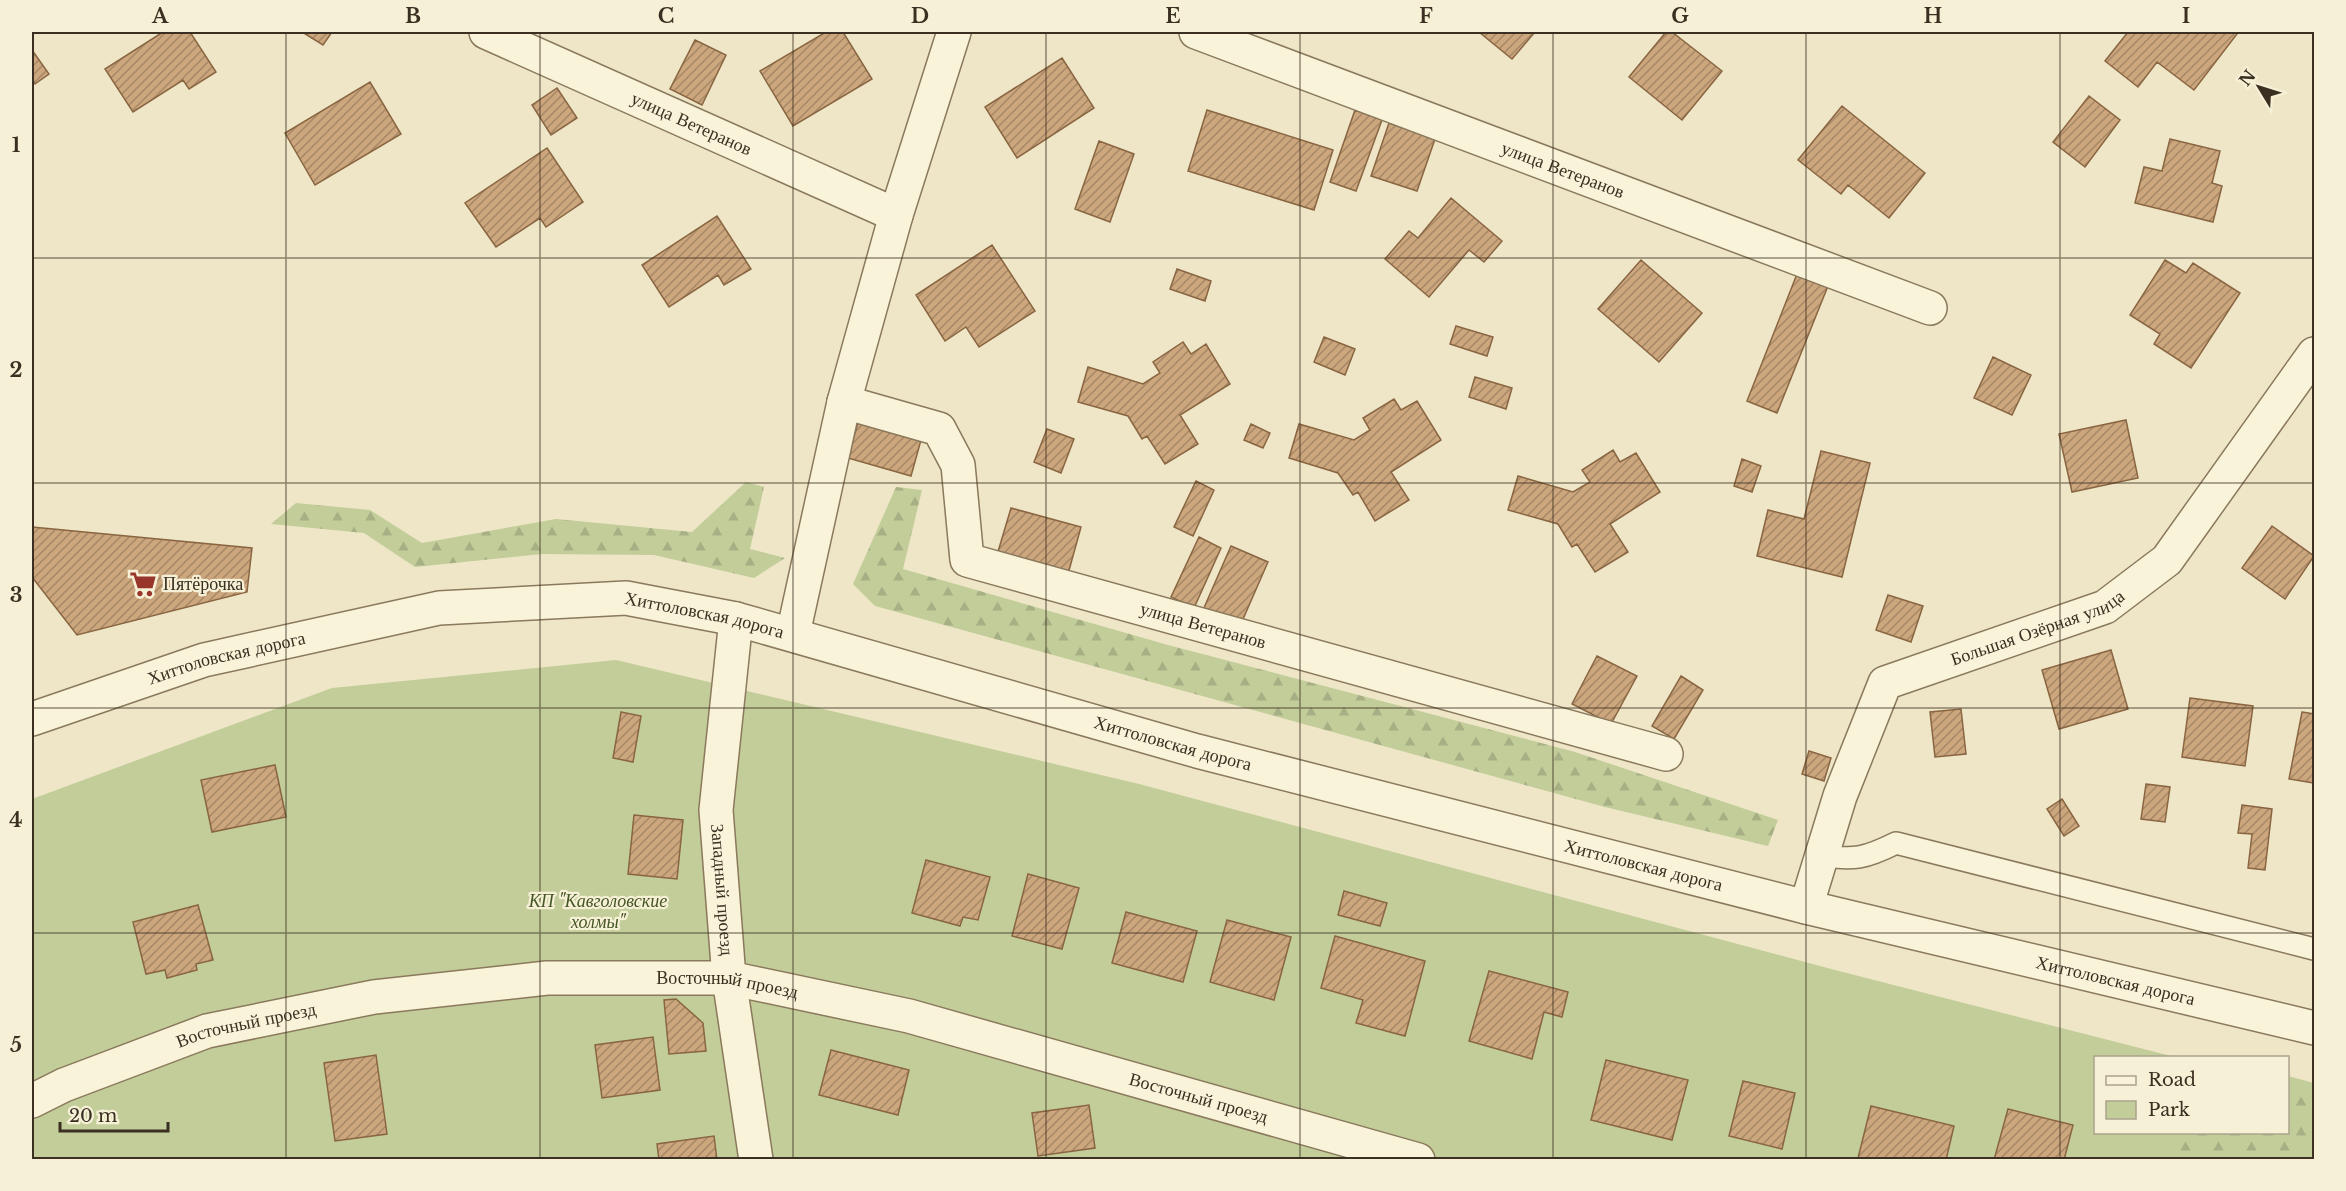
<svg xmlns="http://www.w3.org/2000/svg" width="2346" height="1191" font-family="'Libre Baskerville',serif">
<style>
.green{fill:#c2cd9a}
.forest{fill:url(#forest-firs)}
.building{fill:url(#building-hatch);stroke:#896542;stroke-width:1.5}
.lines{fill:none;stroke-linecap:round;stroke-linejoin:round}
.service-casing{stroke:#8a795c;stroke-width:24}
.minor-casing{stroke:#8a795c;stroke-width:36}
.tertiary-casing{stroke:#8a795c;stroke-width:36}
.service{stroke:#f9f3da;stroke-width:21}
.minor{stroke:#f9f3da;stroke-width:33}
.tertiary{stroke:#f9f3da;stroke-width:33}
.grid{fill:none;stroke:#3a2f20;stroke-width:1.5;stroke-opacity:0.55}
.labels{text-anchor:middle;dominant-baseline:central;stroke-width:4.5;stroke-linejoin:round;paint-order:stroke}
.street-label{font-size:18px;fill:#3a2f20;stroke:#f6f0d6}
.poi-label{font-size:18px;fill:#3a2f20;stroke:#f6f0d6;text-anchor:start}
.park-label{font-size:18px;font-style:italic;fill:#465726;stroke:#f6f0d6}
.neatline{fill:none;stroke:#3a2f20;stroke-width:2}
.grid-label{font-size:20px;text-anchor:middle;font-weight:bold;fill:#3a2f20}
</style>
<defs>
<pattern id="forest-firs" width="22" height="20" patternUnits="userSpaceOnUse" patternTransform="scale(1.5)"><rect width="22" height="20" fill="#c2cd9a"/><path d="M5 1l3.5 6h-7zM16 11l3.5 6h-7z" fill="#a7b084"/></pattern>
<pattern id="building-hatch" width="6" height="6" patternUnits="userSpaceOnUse" patternTransform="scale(1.5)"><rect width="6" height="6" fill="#cca67d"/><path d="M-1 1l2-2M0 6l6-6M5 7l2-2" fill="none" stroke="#a78866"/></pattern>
</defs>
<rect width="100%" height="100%" fill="#eee6c6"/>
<!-- green -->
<path class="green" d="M616 660 1139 784 1835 970 2175 1057 2096 1058V1132H2288V1076L2314 1083V1160H32V799L332 688Z"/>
<!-- forest -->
<path class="forest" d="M746 482 764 487 750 549 785 558 754 578 654 555 542 554 415 567 364 533 271 524 296 503 370 510 422 543 556 519 692 532Z
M896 487 922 490 903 569 1168 645 1575 752 1778 820 1768 846 1605 807 875 606 853 584Z
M2288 1087 2314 1094V1159H2166L2179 1133 2288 1132Z"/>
<!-- building -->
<path class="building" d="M163 32H190L216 72 189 89 183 80 133 112 105 69Z
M302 32H332L323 45Z
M826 32H843L872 79 793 126 760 71Z
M1479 32H1535L1512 59Z
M1666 32H1672L1722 71 1682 120 1629 77Z
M2128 32H2234L2237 34 2194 90 2157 62 2138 87 2105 61Z
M695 40 726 55 702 105 670 89Z
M32 50 49 74 35 84 32 78Z
M1062 58 1094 108 1017 158 985 107Z
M370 82 401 134 315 185 285 133Z
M557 88 577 118 551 135 532 105Z
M2089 96 2120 120 2085 167 2053 142Z
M1842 106 1925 173 1889 218 1848 185 1841 194 1798 160Z
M1207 110 1333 150 1314 210 1188 171Z
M1355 110 1382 120 1356 191 1330 182Z
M1389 123 1435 139 1417 191 1371 176Z
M2170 139 2220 151 2212 183 2222 186 2213 222 2135 203 2144 167 2162 171Z
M1099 141 1134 154 1110 222 1075 209Z
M547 148 583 202 546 227 540 218 496 247 465 203Z
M1451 198 1502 241 1484 262 1469 250 1429 297 1385 259 1409 231 1418 238Z
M717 216 751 269 724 285 718 275 669 307 642 265Z
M992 245 1035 311 979 347 966 327 945 341 916 295Z
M1641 260 1702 313 1659 362 1598 309Z
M2165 260 2186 273 2193 263 2240 293 2191 368 2154 344 2160 334 2130 315Z
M1177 269 1211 281 1205 301 1170 289Z
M1797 274 1828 286 1777 413 1747 401Z
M1456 326 1493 337 1487 356 1450 344Z
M1324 337 1355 349 1345 375 1314 362Z
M1183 342 1191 354 1206 344 1230 384 1180 415 1198 444 1165 464 1147 436 1142 439 1128 416 1078 402 1088 367 1143 384 1160 373 1153 362Z
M1993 357 2031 375 2012 415 1974 398Z
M1475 377 1512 388 1506 409 1469 397Z
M1394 399 1401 410 1417 401 1441 440 1391 472 1409 500 1375 521 1358 492 1353 495 1338 473 1289 458 1299 424 1354 440 1370 430 1363 418Z
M2126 420 2138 478 2072 492 2059 434Z
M858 422 921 440 911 476 848 458Z
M1251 424 1270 433 1263 448 1244 440Z
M1047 429 1074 439 1061 473 1034 462Z
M1613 450 1620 462 1636 453 1660 492 1610 524 1628 552 1595 572 1577 544 1572 547 1558 524 1508 510 1518 476 1573 492 1590 482 1582 470Z
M1821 451 1870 463 1842 577 1757 556 1768 510 1804 519Z
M1742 459 1761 466 1752 492 1734 486Z
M1196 481 1214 490 1193 536 1174 527Z
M1011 508 1081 527 1068 574 997 555Z
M2272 526 2314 556 2285 599 2242 568Z
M32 527 252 548 247 592 77 635 32 577Z
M1199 537 1221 548 1194 608 1171 597Z
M1231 546 1268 562 1240 626 1203 610Z
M1888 595 1923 606 1911 642 1876 630Z
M2111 650 2128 709 2059 729 2042 670Z
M1597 656 1637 676 1611 724 1572 704Z
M1681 676 1703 690 1674 739 1652 726Z
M2190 698 2253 706 2245 766 2182 757Z
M1961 709 1966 754 1935 757 1930 712Z
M621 712 641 716 633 762 613 758Z
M2302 712 2314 714V783L2289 779Z
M1809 751 1831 758 1824 781 1802 774Z
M275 765 286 817 212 832 201 780Z
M2146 784 2170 787 2165 822 2141 819Z
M2062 799 2079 826 2064 836 2047 809Z
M2242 805 2272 809 2265 870 2248 868 2252 834 2238 833Z
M634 815 683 820 677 879 628 874Z
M926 860 990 877 978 920 963 917 960 926 912 913Z
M1028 874 1079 888 1062 949 1012 936Z
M1344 891 1387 903 1380 926 1338 915Z
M198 905 213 960 196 964 197 970 167 978 165 970 146 974 133 922Z
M1126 912 1197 931 1183 982 1112 963Z
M1227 920 1291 937 1274 1000 1210 982Z
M1335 936 1425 961 1405 1036 1356 1023 1363 1000 1321 988Z
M1489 971 1568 992 1562 1017 1544 1012 1532 1059 1469 1041Z
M676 999 703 1023 706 1051 669 1054 664 1000Z
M653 1037 660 1090 602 1098 595 1045Z
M831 1050 909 1070 898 1115 819 1095Z
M376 1055 387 1134 335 1141 324 1063Z
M1606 1060 1688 1080 1672 1140 1591 1120Z
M1743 1081 1795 1093 1782 1149 1729 1136Z
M1089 1105 1095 1148 1038 1156 1032 1113Z
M1871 1106 1954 1126 1946 1160 1858 1158Z
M2008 1109 2073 1125 2064 1160H1994Z
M714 1136 717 1160H659L657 1144Z"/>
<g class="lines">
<defs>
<path id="service" d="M1820 855C1854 861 1866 858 1896 843L2314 949"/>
<g id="minor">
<path id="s1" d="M486 32 896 215"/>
<path id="s2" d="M1196 32 1930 308"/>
<path id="s3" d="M844 402 939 429 958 465 967 560 1666 754"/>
<path id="s4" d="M736 619 716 810 729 978 756 1160"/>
<path d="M793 634 844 402 896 215 954 32"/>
<path id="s5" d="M1806 907 1840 796 1885 683 2105 607 2167 560 2314 354"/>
<path id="s6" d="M32 1101 64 1085 207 1031 374 997 547 978H729L909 1016 1418 1160"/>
</g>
<g id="tertiary">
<path id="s7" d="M32 719 204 660 439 608 626 598 736 619 1197 751 1806 907 2314 1028"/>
</g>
</defs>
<!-- service casing -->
<use href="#service" class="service-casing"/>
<!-- minor casing -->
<use href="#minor" class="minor-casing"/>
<!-- tertiary casing -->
<use href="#tertiary" class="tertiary-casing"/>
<!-- service -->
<use href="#service" class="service"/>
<!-- minor -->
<use href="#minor" class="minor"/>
<!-- tertiary -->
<use href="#tertiary" class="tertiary"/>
</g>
<!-- grid -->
<path class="grid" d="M286 32V1160M540 32V1160M793 32V1160M1046 32V1160M1300 32V1160M1553 32V1160M1806 32V1160M2060 32V1160M32 258H2314M32 483H2314M32 708H2314M32 933H2314"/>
<!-- icons -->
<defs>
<symbol id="supermarket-bare" viewBox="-9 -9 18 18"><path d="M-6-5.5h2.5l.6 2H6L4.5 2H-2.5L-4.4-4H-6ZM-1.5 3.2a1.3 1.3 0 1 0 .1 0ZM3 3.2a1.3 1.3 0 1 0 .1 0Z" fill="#99362c" stroke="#f6f0d6" stroke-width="2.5" paint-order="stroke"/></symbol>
</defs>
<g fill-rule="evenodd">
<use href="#supermarket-bare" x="124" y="565" width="38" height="38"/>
</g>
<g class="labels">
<!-- street labels -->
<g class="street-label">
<text stroke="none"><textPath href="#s1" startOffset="225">улица Ветеранов</textPath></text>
<text stroke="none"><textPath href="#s2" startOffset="392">улица Ветеранов</textPath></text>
<text stroke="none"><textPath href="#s7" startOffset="690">Хиттоловская дорога</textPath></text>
<text stroke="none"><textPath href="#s3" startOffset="480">улица Ветеранов</textPath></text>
<text stroke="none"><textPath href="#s5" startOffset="400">Большая Озёрная улица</textPath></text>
<text stroke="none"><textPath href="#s7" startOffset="204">Хиттоловская дорога</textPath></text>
<text stroke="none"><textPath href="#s7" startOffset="1176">Хиттоловская дорога</textPath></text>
<text stroke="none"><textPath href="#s7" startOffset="1662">Хиттоловская дорога</textPath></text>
<text stroke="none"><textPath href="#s4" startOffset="272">Западный проезд</textPath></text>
<text stroke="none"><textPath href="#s7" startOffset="2148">Хиттоловская дорога</textPath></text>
<text stroke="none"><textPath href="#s6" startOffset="714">Восточный проезд</textPath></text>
<text stroke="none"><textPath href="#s6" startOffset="228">Восточный проезд</textPath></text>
<text stroke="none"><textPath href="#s6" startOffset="1200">Восточный проезд</textPath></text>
</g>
<!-- poi labels -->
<g class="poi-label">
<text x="163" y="584">Пятёрочка</text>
</g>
<!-- park labels -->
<g class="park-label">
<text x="598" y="901">КП "Кавголовские<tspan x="598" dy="21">холмы"</tspan></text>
</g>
</g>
<!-- border -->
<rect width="2346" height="1191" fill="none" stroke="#f6f0d6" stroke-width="66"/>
<!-- legend -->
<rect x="2094" y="1056" width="195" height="78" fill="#f6f0d6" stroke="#aba38d" stroke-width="1.5"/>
<rect x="2106" y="1076" width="30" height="9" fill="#f9f3da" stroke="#aba38d" stroke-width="1.5"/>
<text x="2148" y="1086" font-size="18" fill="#3a2f20">Road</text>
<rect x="2106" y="1101" width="30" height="18" fill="#c2cd9a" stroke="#aba38d" stroke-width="1.5"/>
<text x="2148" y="1116" font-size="18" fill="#3a2f20">Park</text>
<!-- north arrow -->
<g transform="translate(2259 87) rotate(308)" stroke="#f6f0d6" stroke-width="4.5" paint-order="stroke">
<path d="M0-4.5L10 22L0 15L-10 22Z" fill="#3a2f20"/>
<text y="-9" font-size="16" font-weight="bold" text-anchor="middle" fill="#3a2f20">N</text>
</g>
<!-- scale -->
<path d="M60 1122v9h108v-9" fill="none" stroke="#3a2f20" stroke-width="3"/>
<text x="69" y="1122" font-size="18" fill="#3a2f20" stroke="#f6f0d6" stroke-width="4.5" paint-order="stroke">20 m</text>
<rect x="33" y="33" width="2280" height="1125" class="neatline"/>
<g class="grid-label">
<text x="160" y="23">A</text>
<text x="413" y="23">B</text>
<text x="666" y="23">C</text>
<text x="920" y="23">D</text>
<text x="1173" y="23">E</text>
<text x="1426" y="23">F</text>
<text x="1680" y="23">G</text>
<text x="1933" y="23">H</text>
<text x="2186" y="23">I</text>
<text x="16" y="152">1</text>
<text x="16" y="377">2</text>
<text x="16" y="602">3</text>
<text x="16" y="827">4</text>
<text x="16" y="1052">5</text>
</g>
</svg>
